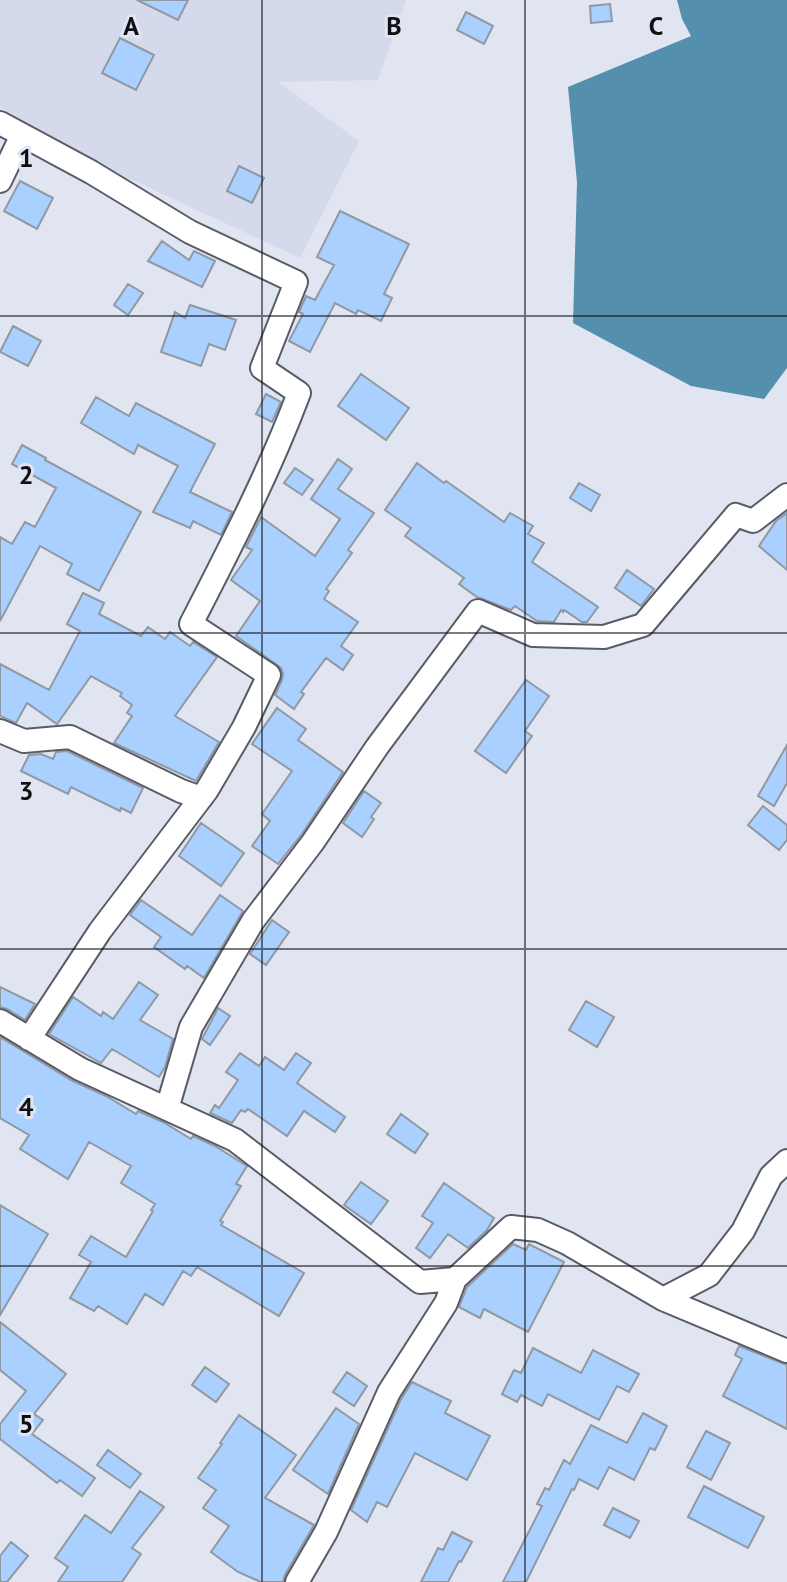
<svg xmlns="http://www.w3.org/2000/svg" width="787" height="1582" font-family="'PT Sans',sans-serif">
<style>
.built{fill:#d4d9ec}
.water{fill:#5490ae}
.building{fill:#a9d0ff;stroke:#9099a2;stroke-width:2}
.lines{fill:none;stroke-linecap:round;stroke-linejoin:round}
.minor-casing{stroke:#595c67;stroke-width:26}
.minor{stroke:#fff;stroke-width:22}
.grid{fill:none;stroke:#0f1014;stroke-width:2;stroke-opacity:0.55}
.grid-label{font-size:26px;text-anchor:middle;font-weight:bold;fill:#0f1014;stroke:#e1e5f1;stroke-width:6;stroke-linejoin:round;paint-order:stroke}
</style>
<rect width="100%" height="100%" fill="#e1e5f1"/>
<!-- built -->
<path class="built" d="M0 0H406L378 80 278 82 359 141 300 258 128 178 0 107Z"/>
<!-- water -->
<path class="water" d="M677 0H787V368L764 399 691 386 573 323 577 182 568 87 691 36 682 19Z"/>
<!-- building -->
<path class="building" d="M137 0H188L178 20Z
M610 4 612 21 591 23 590 6Z
M466 12 493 26 484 44 457 30Z
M120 38 154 55 136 90 102 73Z
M239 166 264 178 252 203 227 191Z
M20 181 53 198 37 229 4 211Z
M340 211 409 244 384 294 392 298 381 321 358 310 356 314 335 303 310 352 289 341 303 314 299 312 306 296 315 300 334 265 317 257Z
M162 241 189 260 194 251 215 261 202 287 148 261Z
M128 284 143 293 128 315 114 305Z
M190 305 236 320 225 350 209 344 201 366 161 352 175 312 185 318Z
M13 326 41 341 28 366 0 352Z
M361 374 409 408 386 440 338 406Z
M266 394 281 402 272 422 256 414Z
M96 397 129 416 136 403 215 444 190 492 232 512 221 535 193 521 190 528 153 512 178 466 138 445 134 454 81 423Z
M22 445 46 458 45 460 141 512 99 591 67 574 72 564 40 546 0 621V537L12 544 25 522 35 527 56 488 12 464Z
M338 459 352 469 338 489 374 513 348 550 352 553 326 589 329 591 324 599 358 622 341 646 353 655 343 670 326 658 301 692 304 694 294 709 275 695 282 680 283 674 281 668 236 636 260 601 231 580 252 550 246 547 261 517 315 556 340 519 311 499Z
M417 463 444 483 446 481 504 522 510 513 533 526 528 534 544 543 532 562 598 607 587 622H582L564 610 563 612 561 610 554 622 537 621 515 606 511 610 477 597 459 584 464 578 405 536 411 528 385 510Z
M295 468 313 480 302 495 284 483Z
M579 483 600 495 591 511 570 498Z
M787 513V570L759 546 776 521Z
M627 570 654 589 641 606 615 588Z
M83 593 104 603 99 614 141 636 148 627 165 639 170 632 190 646 193 642 217 657 175 716 219 742 196 781 114 743 132 716 127 713 132 705 120 696 122 693 91 676 57 724 27 703 16 723 0 716V664L49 690 80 631 67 624Z
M526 680 549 696 525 731 532 736 506 773 475 751Z
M277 708 306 729 298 740 343 772 302 834 278 864 252 846 270 821 262 814 292 771 252 744Z
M787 745V783L774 806 758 796Z
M67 751 143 788 131 813 121 808 120 811 71 787 68 794 21 771 29 755 41 754 53 759 56 752Z
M364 791 381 803 371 817 374 819 362 837 343 823Z
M763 806 787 825V840L779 850 748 825Z
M201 823 244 853 221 886 179 856Z
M220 895 243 911 204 978 187 966 185 969 154 947 161 937 130 915 141 900 192 935Z
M272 920 289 932 266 965 250 954Z
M139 982 158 995 140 1020 173 1039 165 1067 159 1077 112 1049 101 1063 49 1034 73 997 101 1016 103 1012 113 1019Z
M0 987 35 1004 25 1020 7 1009 0 1007Z
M586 1001 614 1017 597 1047 569 1030Z
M218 1008 230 1016 210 1045 202 1039Z
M0 1037 73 1081 106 1096 136 1114 138 1111 163 1122 191 1139 193 1136 215 1146 247 1166 236 1184 241 1186 220 1221 223 1222 221 1225 304 1273 279 1316 197 1267 191 1276 183 1271 163 1305 145 1294 127 1324 98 1306 94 1311 70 1298 91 1262 79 1255 91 1236 126 1257 153 1211 151 1210 155 1204 121 1183 131 1166 89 1142 68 1179 20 1149 29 1135 0 1118Z
M240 1053 259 1066 265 1057 284 1070 296 1053 311 1063 297 1083 345 1117 335 1132 304 1111 287 1136 248 1109 245 1112 241 1110 232 1123 210 1113 215 1105 219 1108 238 1080 226 1072Z
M401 1114 428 1134 415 1153 387 1134Z
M361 1182 388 1201 371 1224 344 1205Z
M444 1183 494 1218 487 1230 468 1248 448 1234 430 1258 416 1248 433 1223 422 1216Z
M0 1205 48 1234 0 1315Z
M513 1244 526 1250 529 1244 564 1262 528 1332 484 1309 480 1318 459 1307 467 1287Z
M0 1322 66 1374 34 1414 43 1420 32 1434 95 1478 82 1496 60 1480 57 1483 0 1439V1424L26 1391 0 1370Z
M739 1346 787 1365V1429L723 1396 742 1359 735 1355Z
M533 1348 581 1373 593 1350 639 1374 629 1392 617 1386 599 1420 548 1394 542 1406 521 1395 517 1402 502 1394 514 1370 521 1373Z
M205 1367 229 1384 216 1402 192 1385Z
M347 1372 367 1386 354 1406 333 1392Z
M412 1382 451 1401 445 1413 490 1436 467 1480 415 1453 387 1507 377 1502 367 1522 351 1510 401 1399Z
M336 1408 359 1424 328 1494 293 1470Z
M643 1413 667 1426 655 1450 650 1448 634 1480 609 1467 598 1489 579 1479 574 1490 572 1489 526 1582H503L542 1506 537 1504 545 1488 549 1490 564 1460 570 1464 591 1425 627 1443Z
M239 1415 296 1455 265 1498 314 1525 285 1575 283 1582H261L238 1572 211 1552 229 1526 203 1508 216 1490 198 1478 222 1444 220 1443Z
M706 1431 730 1443 711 1480 687 1467Z
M108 1450 141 1474 130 1488 97 1465Z
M704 1486 764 1517 748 1548 688 1517Z
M140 1491 164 1507 132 1548 141 1554 122 1582H58L68 1567 55 1558 85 1515 111 1533Z
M613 1508 639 1521 630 1538 604 1525Z
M452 1532 472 1542 461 1562 459 1561 448 1582H421L438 1548 443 1550Z
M11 1542 28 1556 7 1582H0V1556Z"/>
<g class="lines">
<defs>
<path id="minor" d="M0 123 91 172 190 232 296 282 262 368 299 393C269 473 230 548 191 624L269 675 244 727 207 790 100 931 29 1039
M0 181 22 135
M0 731 24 741 70 737 181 791 201 798
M0 1021 80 1069 235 1140 420 1282 455 1279 511 1227 538 1230 567 1243 663 1299 709 1275 743 1231 771 1176 787 1161
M167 1109 191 1027 253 921 313 842 377 747 478 611 533 635 604 637 643 625 736 515 753 521 787 495
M663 1299 787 1351
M297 1582 326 1532 389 1392 446 1303 455 1279"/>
</defs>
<!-- minor casing -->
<use href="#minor" class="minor-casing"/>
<!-- minor -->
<use href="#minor" class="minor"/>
</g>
<!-- grid -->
<path class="grid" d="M262 0V1582M525 0V1582M0 316H787M0 633H787M0 949H787M0 1266H787"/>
<g class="grid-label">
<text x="131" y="35">A</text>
<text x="394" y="35">B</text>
<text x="656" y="35">C</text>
<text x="26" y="167">1</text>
<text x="26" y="484">2</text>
<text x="26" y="800">3</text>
<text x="26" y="1116">4</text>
<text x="26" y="1433">5</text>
</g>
</svg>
